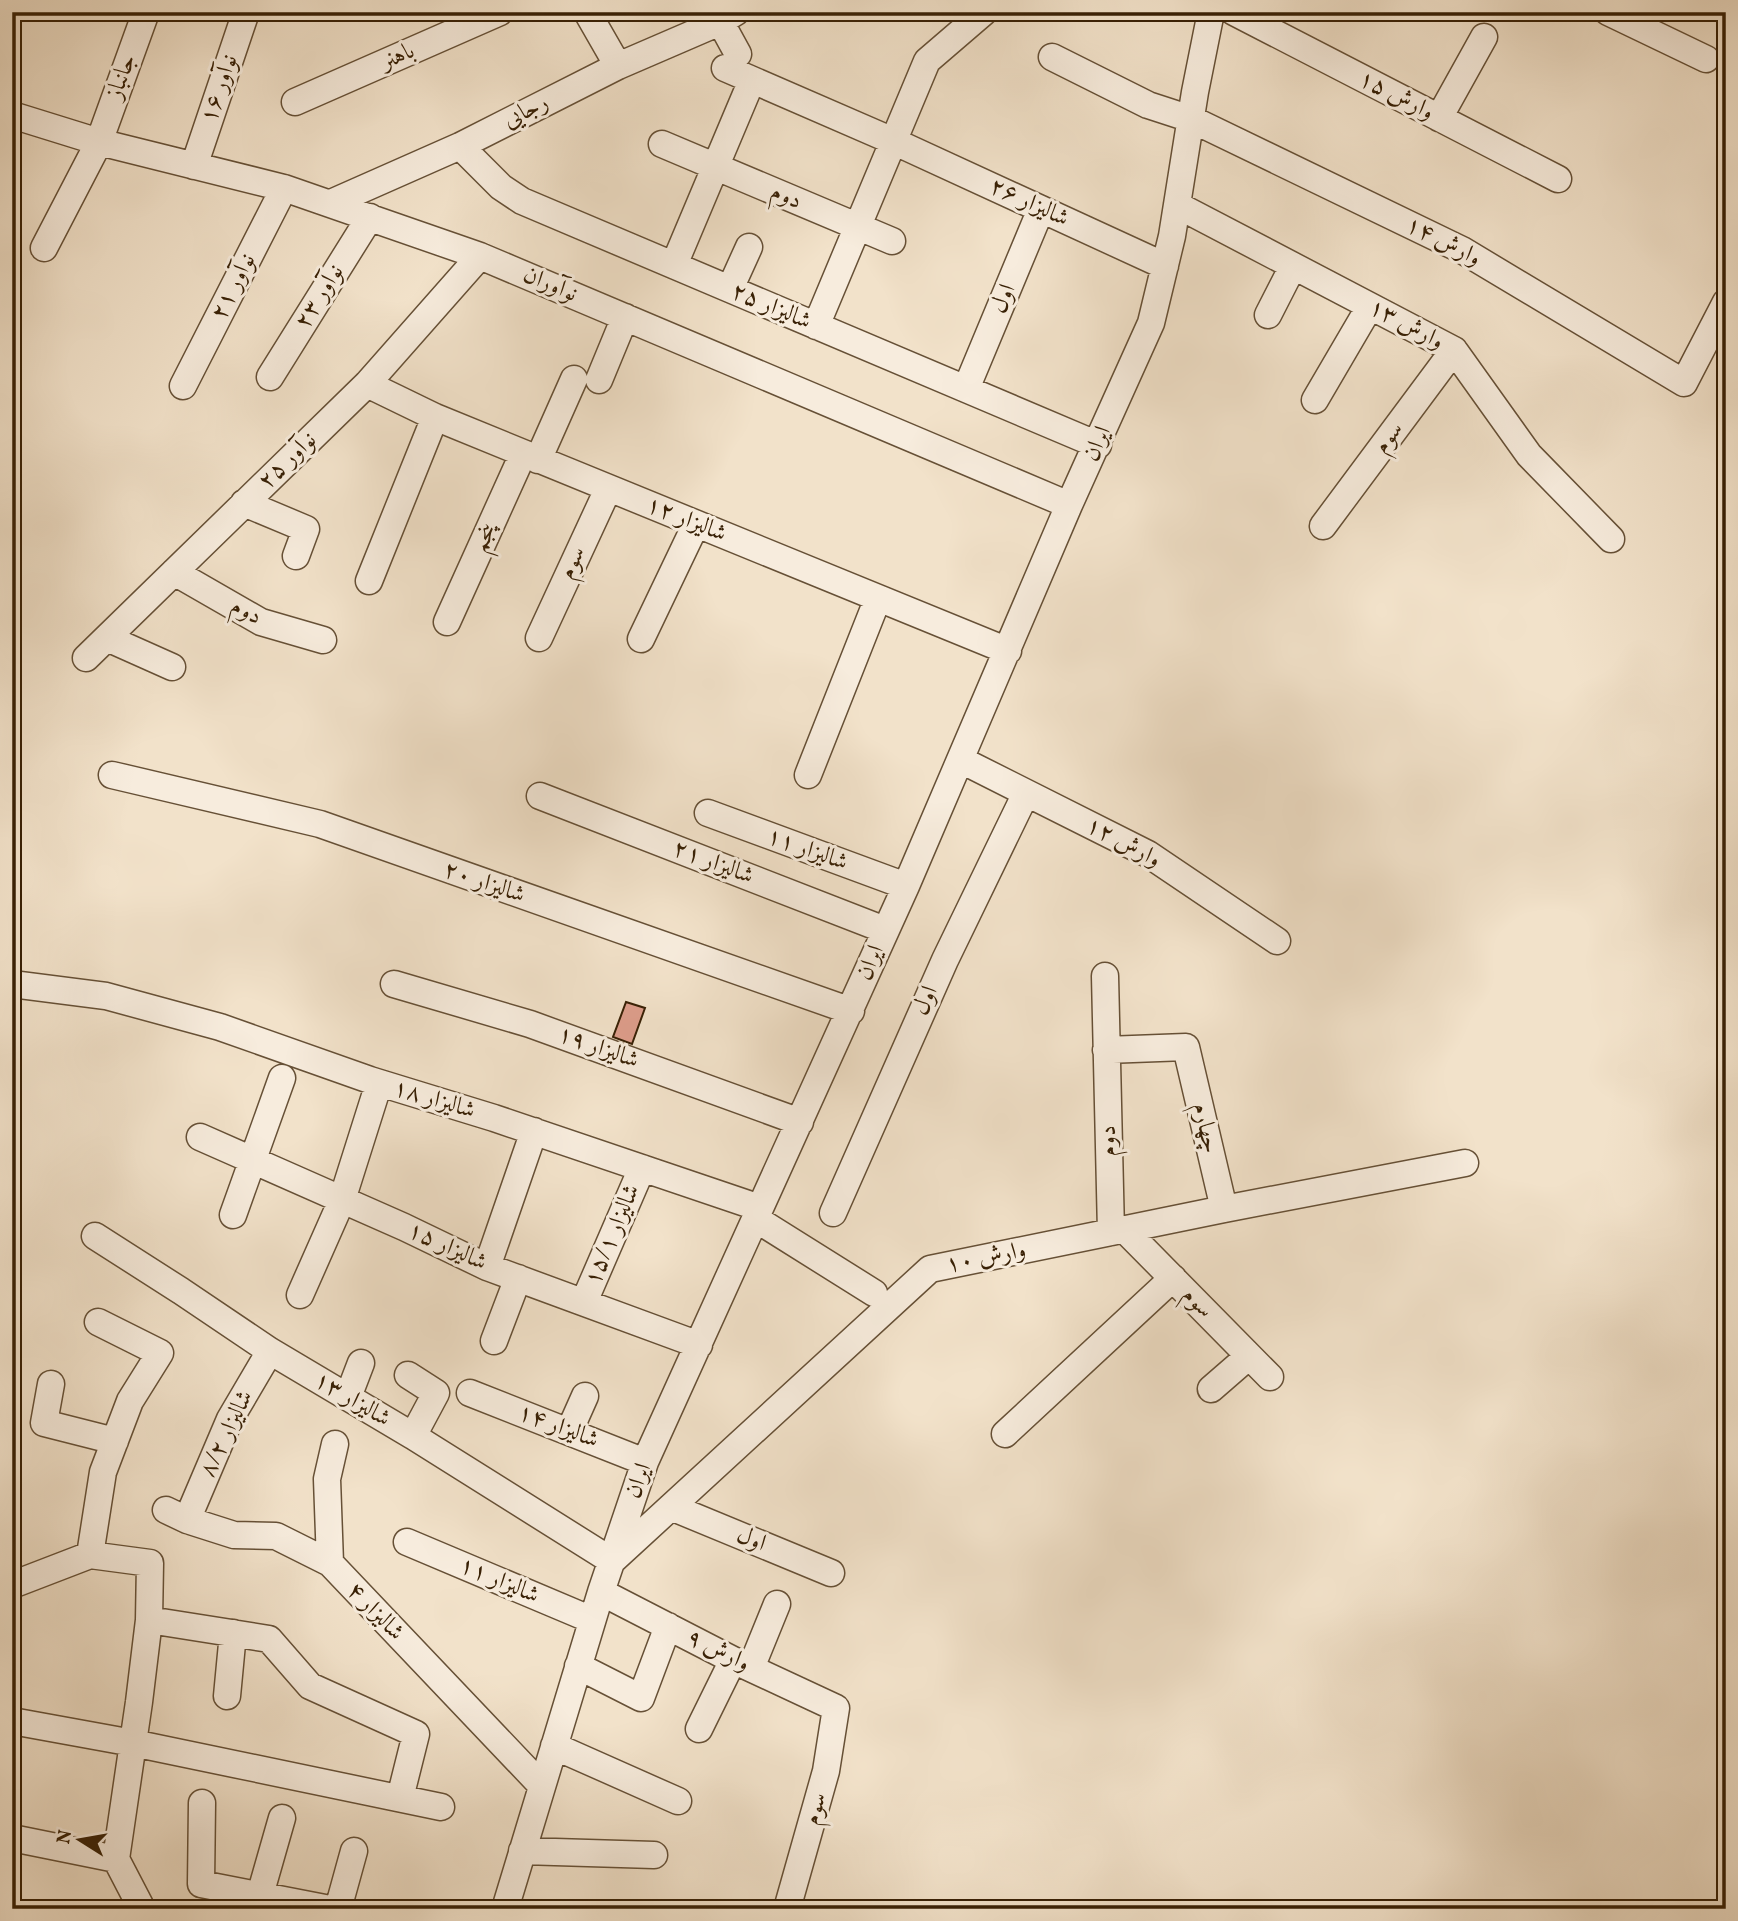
<svg xmlns="http://www.w3.org/2000/svg" width="1738" height="1921" font-family="Vollkorn,Amiri,serif">
<style>
.building{fill:#de9e8c;stroke:#382005;stroke-width:2}
.lines{fill:none;stroke-linecap:round;stroke-linejoin:round}
.minor-casing{stroke:#665036;stroke-width:29}
.minor{stroke:#f7ecdd;stroke-width:26}
.labels{text-anchor:middle;dominant-baseline:central;stroke-width:6;stroke-linejoin:round;paint-order:stroke}
.street-label{font-size:24px;fill:#382005;stroke:#f7ecdd}
</style>
<rect width="100%" height="100%" fill="#f2e2ca"/>
<filter id="stains"><feTurbulence type="fractalNoise" baseFrequency=".00286" numOctaves="4"/><feColorMatrix values="0 0 0 0 .2 0 0 0 0 .09 0 0 0 0 .02 0 0 0 .5 -.17"/></filter>
<radialGradient id="worn" r=".72"><stop offset=".6" stop-color="#630" stop-opacity="0"/><stop offset="1" stop-color="#630" stop-opacity=".3"/></radialGradient>
<!-- building -->
<path class="building" d="M626 1002 645 1008 632 1044 613 1037Z"/>
<g class="lines">
<defs>
<path id="minor" d="M587 12 618 66
M715 12 738 54
M1234 12 1558 179
M1608 12 1706 59
M1052 57 1148 105 1191 119 1462 250 1684 383 1726 302
M725 68 893 141 1165 266
M295 102 500 12
M12 115 99 142 284 188 480 256 1069 505
M1439 118 1484 37
M662 144 892 241
M460 146 501 187 522 201 1098 445
M194 166 246 12
M331 203 460 146 618 66 720 22 736 12
M1177 205 1454 350 1529 455 1611 539
M44 248 99 142 146 12
M674 265 752 80
M730 289 749 247
M1268 315 1293 266
M816 326 927 61 984 12
M270 377 370 217
M599 380 625 317
M367 384 435 417 1008 651
M183 386 284 188
M966 389 1041 209
M1315 400 1370 306
M538 460 574 379
M244 503 306 529 296 556
M1323 526 1454 350
M174 572 261 622 323 640
M369 581 435 417
M447 622 523 454
M107 638 172 667
M539 638 608 489
M641 639 696 524
M86 658 367 384 480 256
M961 760 1148 854 1277 941
M112 775 320 824 851 1011
M808 775 878 598
M540 796 885 930
M708 813 906 886
M1105 976 1111 1232
M12 984 106 996 220 1027 370 1080 494 1118 760 1208
M394 984 530 1024 800 1122
M1106 1050 1186 1047 1224 1209
M200 1137 404 1227 487 1267 699 1345
M833 1213 945 960 1026 793
M233 1215 282 1078
M756 1219 874 1293
M1124 1229 1270 1377
M95 1236 181 1291 270 1351 413 1436 612 1561 930 1269 1224 1209 1465 1163
M487 1267 534 1131
M300 1295 342 1200 379 1083
M584 1302 642 1168
M494 1341 518 1278
M408 1375 436 1393 413 1436
M51 1384 44 1423 115 1441
M1211 1389 1249 1356
M470 1393 645 1462
M348 1397 361 1363
M569 1432 585 1396
M1005 1434 1173 1278
M671 1507 831 1573
M166 1510 187 1520 234 1535 276 1536 330 1563 542 1786
M187 1520 230 1419 270 1351
M407 1542 592 1620
M90 1555 103 1472 130 1401 160 1353 98 1322
M330 1563 327 1479 335 1444
M12 1585 90 1555 150 1563 149 1620 139 1702 116 1859 142 1909
M601 1592 733 1660 836 1708 826 1771 787 1909
M149 1620 269 1639 310 1686 416 1734 400 1798
M578 1666 641 1698 668 1626
M751 1668 777 1604
M227 1696 233 1633
M12 1721 133 1743 441 1807
M699 1729 733 1660
M554 1746 678 1801
M202 1803 201 1884 330 1909
M12 1838 116 1859
M522 1851 654 1855
M260 1895 282 1818
M338 1909 354 1851
M505 1909 601 1592 645 1462 906 886 1069 505 1151 323 1172 236 1195 92 1211 12"/>
</defs>
<!-- minor casing -->
<use href="#minor" class="minor-casing"/>
<!-- minor -->
<use href="#minor" class="minor"/>
</g>
<g class="labels">
<!-- street labels -->
<g class="street-label">
<text transform="translate(398 57) rotate(-24)">باهنر</text>
<text transform="translate(122 77) rotate(-70)">جانباز</text>
<text transform="translate(220 89) rotate(-71)">نوآور ۱۶</text>
<text transform="translate(1396 96) rotate(27)">وارش ۱۵</text>
<text transform="translate(526 112) rotate(-27)">رجایی</text>
<text transform="translate(786 197) rotate(23)">دوم</text>
<text transform="translate(1029 203) rotate(25)">شالیزار ۲۶</text>
<text transform="translate(1443 242) rotate(27)">وارش ۱۴</text>
<text transform="translate(550 285) rotate(23)">نوآوران</text>
<text transform="translate(234 287) rotate(-63)">نوآور ۲۱</text>
<text transform="translate(320 297) rotate(-58)">نوآور ۲۳</text>
<text transform="translate(1004 299) rotate(-67)">اول</text>
<text transform="translate(771 307) rotate(23)">شالیزار ۲۵</text>
<text transform="translate(1406 325) rotate(28)">وارش ۱۳</text>
<text transform="translate(1389 438) rotate(-53)">سوم</text>
<text transform="translate(1098 444) rotate(-66)">ایران</text>
<text transform="translate(288 461) rotate(-44)">نوآور ۲۵</text>
<text transform="translate(686 520) rotate(22)">شالیزار ۱۲</text>
<text transform="translate(485 538) rotate(-66)">پنجم</text>
<text transform="translate(573 563) rotate(-65)">سوم</text>
<text transform="translate(246 612) rotate(27)">دوم</text>
<text transform="translate(1123 843) rotate(28)">وارش ۱۲</text>
<text transform="translate(807 850) rotate(20)">شالیزار ۱۱</text>
<text transform="translate(713 863) rotate(21)">شالیزار ۲۱</text>
<text transform="translate(484 883) rotate(19)">شالیزار ۲۰</text>
<text transform="translate(871 963) rotate(-67)">ایران</text>
<text transform="translate(926 1001) rotate(-66)">اول</text>
<text transform="translate(598 1048) rotate(20)">شالیزار ۱۹</text>
<text transform="translate(434 1100) rotate(17)">شالیزار ۱۸</text>
<text transform="translate(1205 1128) rotate(77)">چهارم</text>
<text transform="translate(1109 1141) rotate(-91)">دوم</text>
<text transform="translate(613 1235) rotate(-67)">شالیزار ۱۵/۱</text>
<text transform="translate(447 1247) rotate(25)">شالیزار ۱۵</text>
<text transform="translate(986 1258) rotate(-11)">وارش ۱۰</text>
<text transform="translate(1197 1303) rotate(45)">سوم</text>
<text transform="translate(352 1400) rotate(31)">شالیزار ۱۳</text>
<text transform="translate(558 1427) rotate(21)">شالیزار ۱۴</text>
<text transform="translate(227 1434) rotate(-64)">شالیزار ۸/۲</text>
<text transform="translate(639 1481) rotate(-69)">ایران</text>
<text transform="translate(751 1540) rotate(22)">اول</text>
<text transform="translate(499 1581) rotate(23)">شالیزار ۱۱</text>
<text transform="translate(375 1612) rotate(46)">شالیزار ۴</text>
<text transform="translate(718 1651) rotate(26)">وارش ۹</text>
<text transform="translate(816 1809) rotate(-75)">سوم</text>
</g>
</g>
<!-- margin -->
<rect width="1738" height="1921" fill="none" stroke="#f2e2ca" stroke-width="42"/>
<rect x="14" y="14" width="1710" height="1893" fill="none" stroke="#382005" stroke-width="3.5"/>
<rect x="21" y="21" width="1696" height="1879" fill="none" stroke="#382005" stroke-width="2"/>
<!-- north arrow -->
<g transform="translate(80 1840) rotate(281)" stroke="#f7ecdd" stroke-width="5" paint-order="stroke">
<path d="M0-5L12 26L0 18L-12 26Z" fill="#382005"/>
<text y="-10" font-size="19" font-weight="bold" text-anchor="middle" fill="#382005">N</text>
</g>
<rect width="100%" height="100%" filter="url(#stains)"/>
<rect width="100%" height="100%" fill="url(#worn)"/>
</svg>
